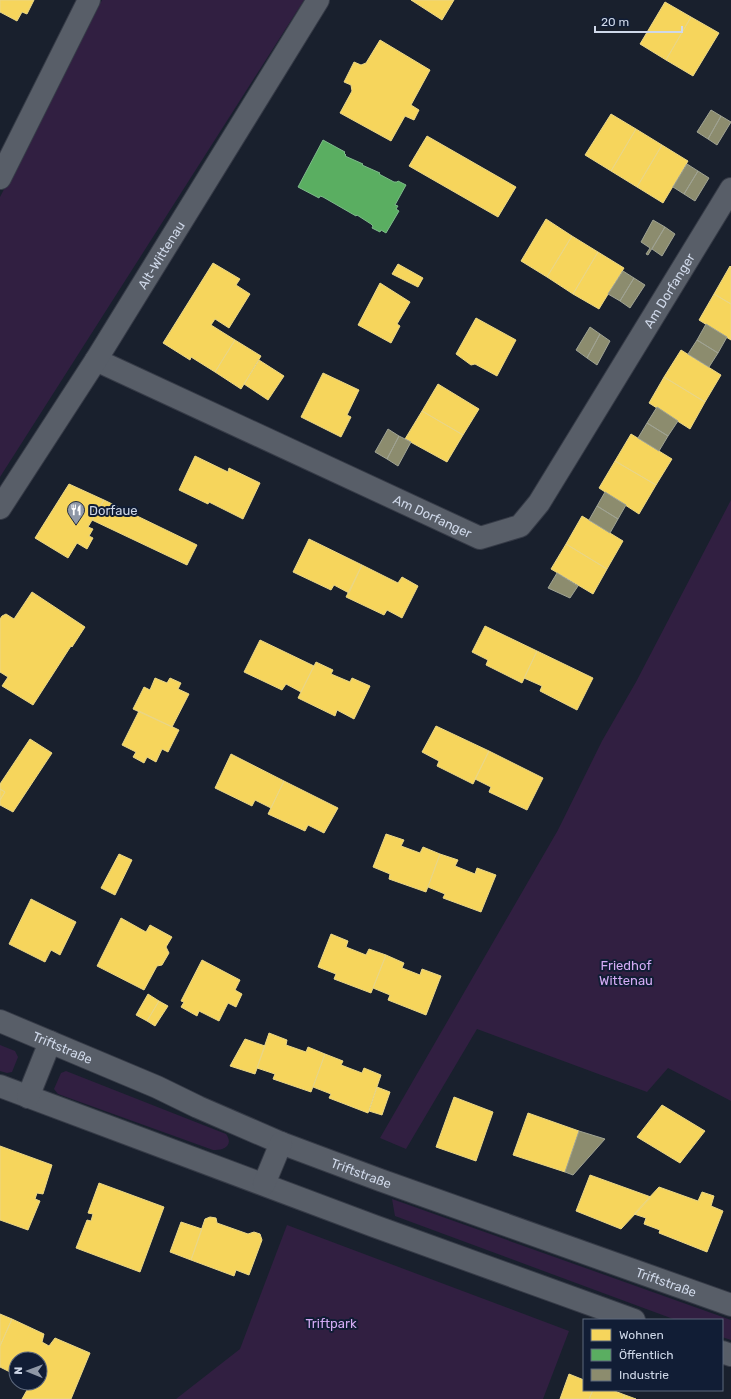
<svg xmlns="http://www.w3.org/2000/svg" width="731" height="1399" font-family="Rubik,sans-serif">
<style>
.green{fill:#311f41}
.homes{fill:#f6d55c;stroke:#ead686}
.public{fill:#5aae61;stroke:#7dbb8a}
.industry{fill:#8c8c6e;stroke:#a0a393}
.lines{fill:none;stroke-linecap:round;stroke-linejoin:round}
.street-casing{stroke:#363b47;stroke-width:24}
.secondary-casing{stroke:#363b47;stroke-width:24}
.street{stroke:#585e68;stroke-width:22}
.secondary{stroke:#585e68;stroke-width:22}
.labels{text-anchor:middle;dominant-baseline:central;stroke-width:4;stroke-linejoin:round;paint-order:stroke}
.street-label{font-size:13px;fill:#cfd8e9;stroke:#111d35}
.poi-label{font-size:13px;fill:#cfd8e9;stroke:#111d35;text-anchor:start}
.park-label{font-size:13px;fill:#d3abf4;stroke:#111d35}
</style>
<rect width="100%" height="100%" fill="#19202d"/>
<!-- green -->
<path class="green" d="M102 0H304L0 477V197Z
M731 500V1101L668 1068 647 1092 477 1029 406 1149 380 1138 558 830 602 741 636 682Z
M0 1045 15 1051 18 1057 12 1072 7 1073 0 1071Z
M66 1071 226 1134C234 1145 224 1151 213 1150L58 1094 54 1089 61 1073Z
M392 1199 731 1320V1340L722 1337V1320H676L395 1216Z
M287 1225 569 1331 543 1399H176L240 1349Z"/>
<!-- homes -->
<path class="homes" d="M0 0H34L27 14 22 12 17 21 0 12Z
M411 0H454L442 20Z
M665 2 691 17 666 60 640 44Z
M691 17 719 33 693 76 666 60Z
M380 40 430 70 411 105 419 110 414 120 405 116 391 141 340 113 352 91 351 85 344 82 354 62 361 65 366 63Z
M611 114 636 129 611 171 585 155Z
M636 129 662 145 637 187 611 171Z
M427 136 516 187 498 217 409 166Z
M662 145 688 161 663 203 637 187Z
M546 219 572 236 547 277 521 261Z
M572 236 598 252 573 294 547 277Z
M598 252 624 268 599 309 573 294Z
M213 263 240 279 236 285 250 294 229 328 215 319 211 325 235 340 215 372 191 357 190 360 163 343Z
M398 264 423 278 418 287 392 274Z
M730 266 731 267V304L714 294Z
M380 283 410 302 397 324 400 326 391 343 358 325Z
M714 294 731 304V340L699 320Z
M476 318 516 340 497 376 475 364 471 365 456 354Z
M235 340 261 356 241 389 215 372Z
M681 350 721 375 705 402 664 377Z
M259 360 284 376 268 400 244 384Z
M323 373 359 390 347 415 351 417 341 437 301 417Z
M664 377 705 402 690 429 649 403Z
M438 384 479 409 463 435 422 411Z
M422 411 463 435 447 462 405 439Z
M631 434 672 459 656 485 615 461Z
M195 456 228 472 229 468 260 483 243 519 209 502 208 504 179 490Z
M615 461 656 485 639 514 599 488Z
M69 484 104 500 88 527 93 529 89 536 93 538 87 549 77 543 68 558 35 538Z
M104 500 197 545 187 565 92 520Z
M582 516 623 541 607 569 566 544Z
M309 539 362 565 349 593 334 585 331 590 293 572Z
M566 544 607 569 593 594 551 569Z
M362 565 398 583 402 577 418 586 402 618 387 610 384 615 346 597Z
M32 592 85 627 72 647 71 646 33 705 2 686 8 677 0 672V619L2 616 6 614 14 619Z
M485 626 537 651 522 683 486 665 488 660 472 652Z
M260 640 314 666 301 692 286 684 282 690 244 672Z
M537 651 593 678 577 710 540 691 542 686 524 678Z
M316 662 333 670 331 674 350 682 352 678 370 686 354 719 337 710 335 716 298 698Z
M155 678 167 683 170 678 181 683 178 689 189 694 172 727 133 709 144 687 150 690Z
M139 711 179 730 168 752 162 749 156 762 147 757 144 763 133 757 136 752 122 745Z
M436 726 489 751 473 784 437 766 439 761 422 752Z
M30 739 52 753 13 812 0 805V800L5 792 0 789V784Z
M489 751 543 778 527 810 489 792 491 787 475 779Z
M231 754 284 781 271 808 255 800 252 806 215 788Z
M284 781 338 808 324 833 308 825 305 831 268 814Z
M0 789 5 792 0 800Z
M386 834 404 840 401 846 420 853 423 847 440 854 426 892 389 879 390 874 373 867Z
M119 854 132 860 115 895 101 888Z
M440 854 458 860 455 866 475 874 477 868 496 875 481 912 443 898 445 894 428 887Z
M31 899 76 922 60 955 51 950 45 962 9 944Z
M121 918 146 932 150 925 172 937 166 947 169 953 162 965 157 966 144 990 97 966Z
M331 934 348 941 346 947 366 955 369 949 386 955 371 993 334 979 336 974 318 967Z
M386 955 404 963 402 968 420 975 422 969 441 976 426 1015 388 1000 390 995 373 988Z
M202 960 240 980 235 990 242 994 236 1007 228 1003 219 1021 199 1011 197 1016 181 1007 184 1002 181 1001Z
M148 994 159 1001 147 1021 136 1015Z
M159 1001 168 1006 155 1026 147 1021Z
M269 1033 287 1040 286 1045 306 1052 308 1047 325 1054 311 1092 273 1079 275 1074 257 1068Z
M245 1039 265 1046 255 1074 230 1066Z
M325 1054 343 1061 341 1065 362 1073 364 1068 381 1075 368 1113 329 1098 331 1094 313 1087Z
M377 1087 390 1092 382 1115 369 1111Z
M454 1097 493 1112 476 1161 436 1147Z
M662 1105 705 1131 680 1163 637 1137Z
M528 1113 579 1131 565 1172 513 1155Z
M0 1146 52 1165 43 1194 37 1193 35 1199 40 1201 28 1230 0 1220Z
M590 1175 651 1197 621 1229 576 1211Z
M99 1183 164 1207 140 1272 76 1248 87 1220 91 1221 93 1214 88 1213Z
M659 1187 698 1201 702 1192 714 1196 711 1206 723 1211 707 1252 659 1233 660 1230 644 1224 646 1218 634 1214Z
M210 1217 216 1218 217 1223 248 1234 254 1232 260 1234 262 1240 249 1275 236 1270 234 1276 191 1260 205 1219Z
M181 1222 202 1229 191 1260 170 1252Z
M0 1314 12 1319 0 1346Z
M12 1319 44 1334 42 1342 49 1346 55 1338 90 1353 71 1399H22L31 1383H40V1359H16V1375L0 1367V1346Z
M569 1374 584 1380V1390H593L589 1399H560Z
M593 1390H612L625 1395 623 1399H589Z
M625 1395 636 1399H623Z"/>
<!-- public -->
<path class="public" d="M323 140 345 152 344 153 346 155 345 156 363 164 362 165 380 173 379 174 394 182H397L398 181 406 185 395 205 398 206 396 209 399 211 386 233 381 230 380 232 372 228 373 226 371 224 357 215 356 216 323 197 320 196 319 198 298 187Z"/>
<!-- industry -->
<path class="industry" d="M711 110 721 116 708 139 697 132Z
M721 116 731 122 717 145 708 139Z
M687 164 698 171 684 194 673 187Z
M698 171 709 178 695 201 684 194Z
M653 220 665 227 648 255 646 254 650 248 641 242Z
M665 227 675 234 662 256 652 249Z
M623 271 634 278 620 301 608 294Z
M634 278 645 285 630 308 620 301Z
M706 324 727 337 718 353 697 340Z
M590 327 600 334 587 358 576 350Z
M600 334 610 341 597 365 587 358Z
M697 340 718 353 709 367 688 354Z
M657 407 678 421 668 436 647 423Z
M647 423 668 436 659 451 638 438Z
M388 429 399 436 387 459 375 452Z
M399 436 411 442 398 466 387 459Z
M605 492 626 505 618 519 597 506Z
M597 506 618 519 610 533 589 520Z
M557 573 578 586 570 598 548 588Z
M579 1131 605 1139 573 1175 565 1172Z"/>
<g class="lines">
<defs>
<g id="street">
<path id="s1" d="M96 360 480 538 520 526 539 503 731 189"/>
</g>
<g id="secondary">
<path d="M0 178 89 0"/>
<path id="s2" d="M0 508 96 360 318 0"/>
<path id="s3" d="M0 1021 157 1087 198 1107 281 1143 380 1180 731 1305"/>
<path d="M0 1086 374 1226 634 1320"/>
<path d="M28 1097 50 1042"/>
<path d="M264 1184 281 1143"/>
<path d="M722 1352 731 1355"/>
</g>
</defs>
<!-- street casing -->
<use href="#street" class="street-casing"/>
<!-- secondary casing -->
<use href="#secondary" class="secondary-casing"/>
<!-- street -->
<use href="#street" class="street"/>
<!-- secondary -->
<use href="#secondary" class="secondary"/>
</g>
<!-- icons -->
<defs>
<symbol id="restaurant-pin" viewBox="-11 -11 22 30"><path d="M0 17L-7.5 6A9.5 9.5 0 1 1 7.5 6Z" fill="#8f98a7" stroke="#111d35"/><path d="M-5-6h1v4h1v-4h1v4h1v-4h1v5L-1.5 .5V6h-2V.5L-5-1ZM5-6V6H3V1.5H1.5Q1.5-4 5-6Z" fill="#fff"/></symbol>
</defs>
<g fill-rule="evenodd">
<use href="#restaurant-pin" x="66" y="500" width="20" height="27"/>
</g>
<g class="labels">
<!-- street labels -->
<g class="street-label">
<text stroke="none"><textPath href="#s2" startOffset="300">Alt-Wittenau</textPath></text>
<text stroke="none"><textPath href="#s1" startOffset="744">Am Dorfanger</textPath></text>
<text stroke="none"><textPath href="#s1" startOffset="371">Am Dorfanger</textPath></text>
<text stroke="none"><textPath href="#s3" startOffset="68">Triftstraße</textPath></text>
<text stroke="none"><textPath href="#s3" startOffset="392">Triftstraße</textPath></text>
<text stroke="none"><textPath href="#s3" startOffset="716">Triftstraße</textPath></text>
</g>
<!-- poi labels -->
<g class="poi-label">
<text x="89" y="510">Dorfaue</text>
</g>
<!-- park labels -->
<g class="park-label">
<text x="626" y="965">Friedhof<tspan x="626" dy="15">Wittenau</tspan></text>
<text x="331" y="1323">Triftpark</text>
</g>
</g>
<!-- legend -->
<rect x="583" y="1319" width="140" height="72" fill="#111d35" stroke="#5d687d"/>
<rect x="591" y="1329" width="20" height="12" fill="#f6d55c" stroke="#5d687d"/>
<text x="619" y="1339" font-size="12" fill="#cfd8e9">Wohnen</text>
<rect x="591" y="1349" width="20" height="12" fill="#5aae61" stroke="#5d687d"/>
<text x="619" y="1359" font-size="12" fill="#cfd8e9">Öffentlich</text>
<rect x="591" y="1369" width="20" height="12" fill="#8c8c6e" stroke="#5d687d"/>
<text x="619" y="1379" font-size="12" fill="#cfd8e9">Industrie</text>
<!-- north arrow -->
<g transform="translate(28 1371) rotate(271)"><circle r="19" fill="#111d35" stroke="#5d687d"/>
<path d="M0-3L7 15L0 10L-7 15Z" fill="#8f98a7"/>
<text y="-6" font-size="11" font-weight="bold" text-anchor="middle" fill="#cfd8e9">N</text>
</g>
<!-- scale -->
<path d="M595 26v6h87v-6" fill="none" stroke="#cfd8e9" stroke-width="2"/>
<text x="601" y="26" font-size="12" fill="#cfd8e9" stroke="#111d35" stroke-width="3" paint-order="stroke">20 m</text>
</svg>
